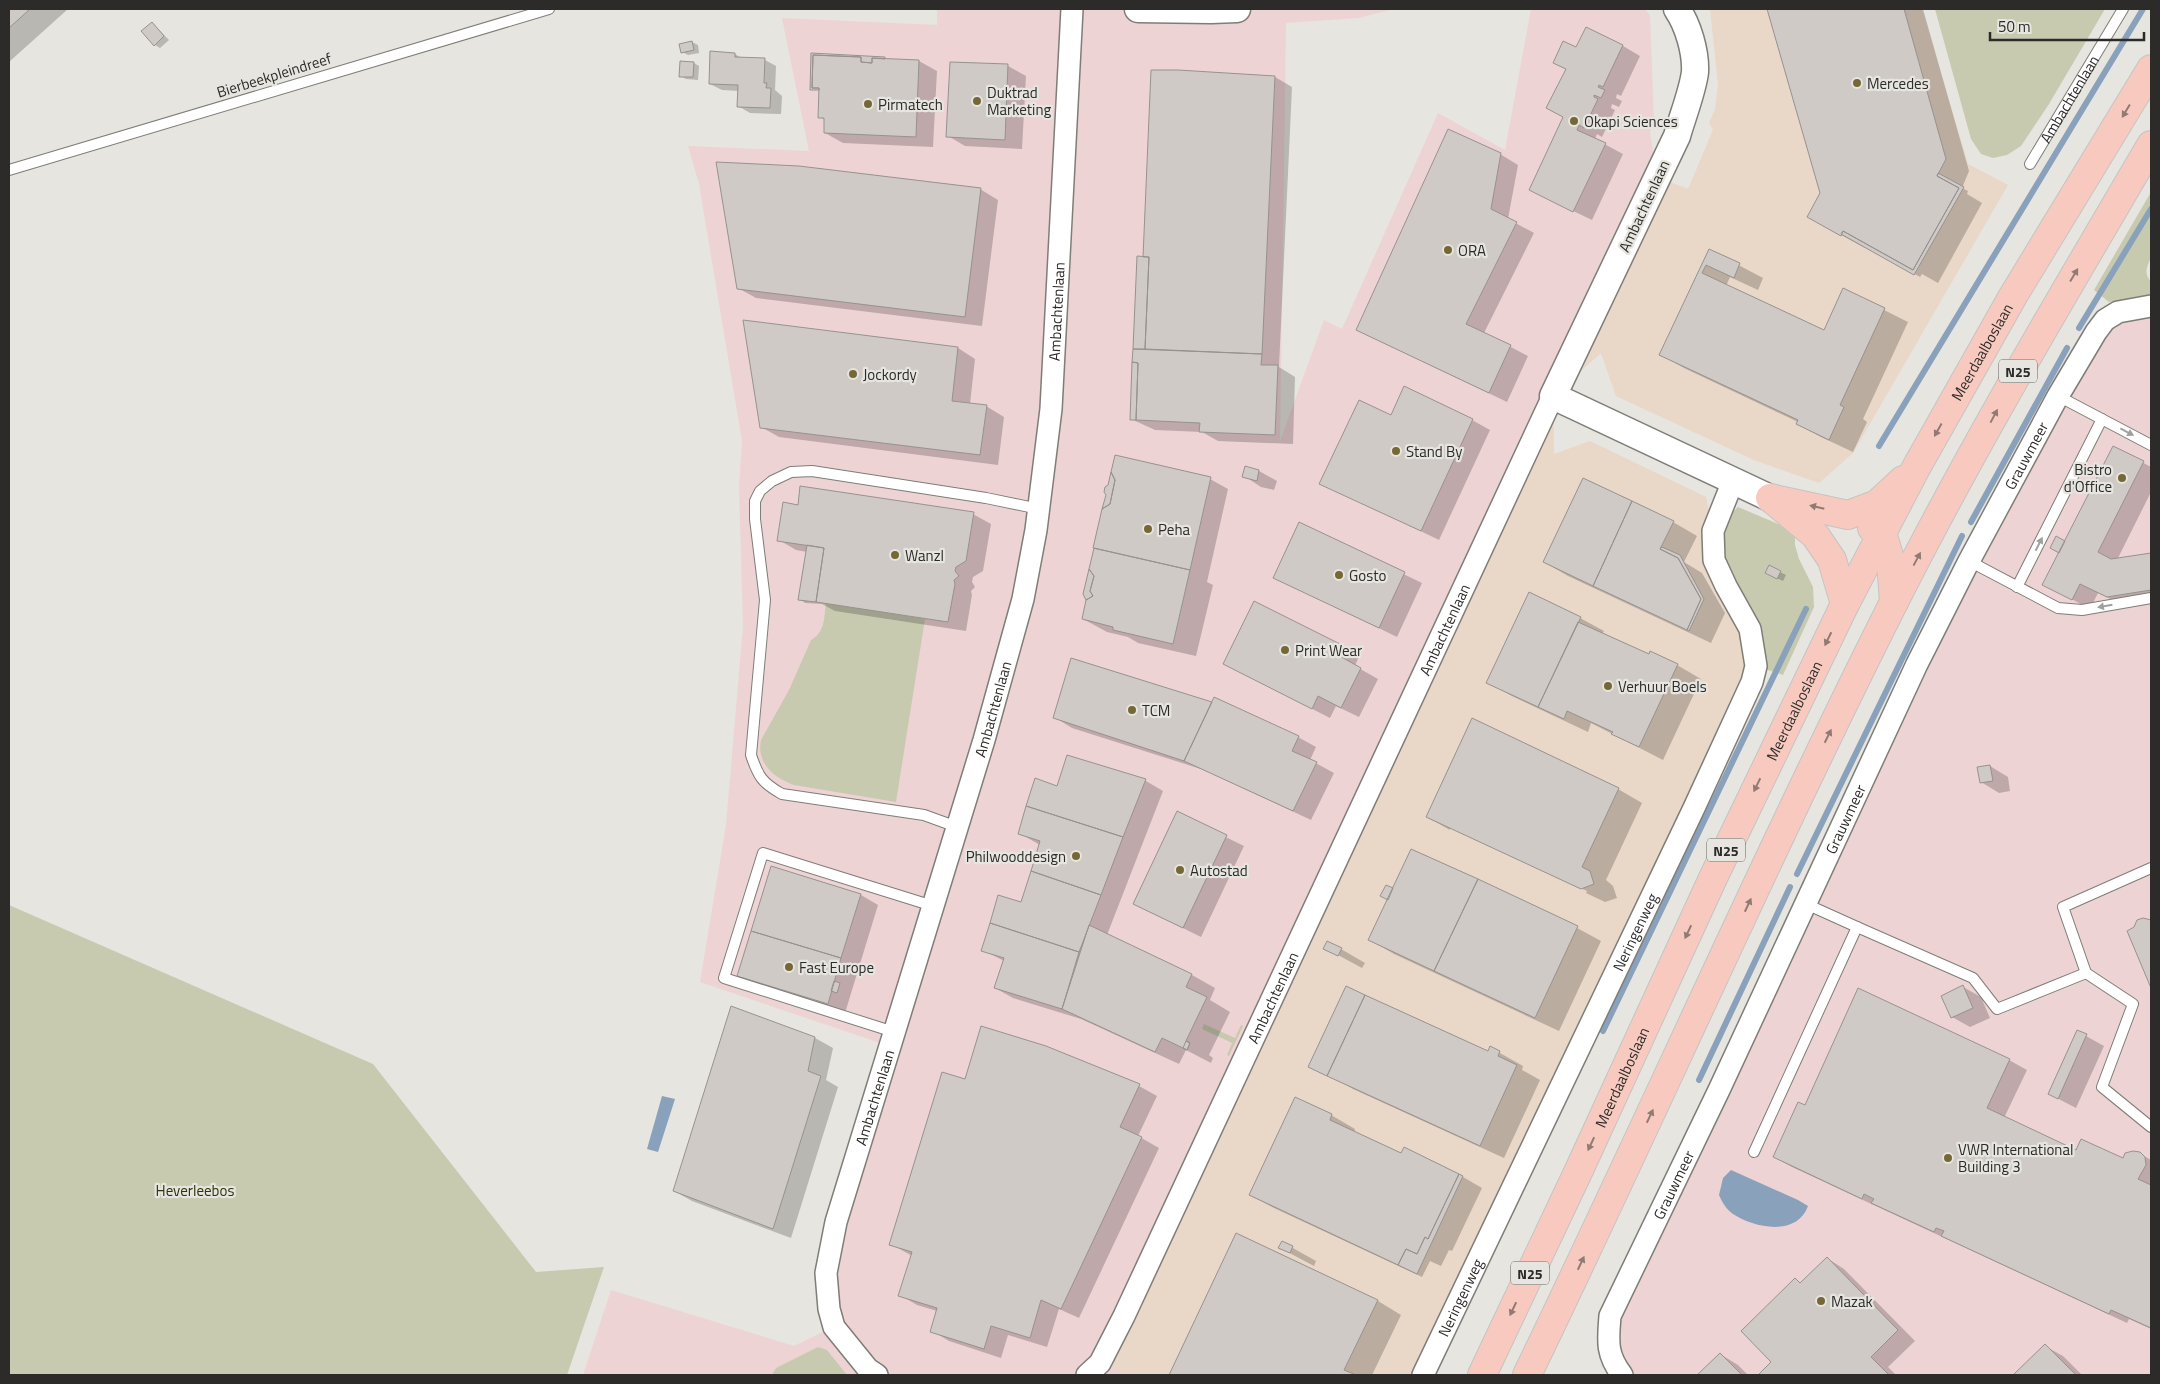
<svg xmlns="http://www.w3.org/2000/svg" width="2160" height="1384" font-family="'Titillium Web',sans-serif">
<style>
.commercial{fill:#e9d7c7}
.industrial{fill:#eed3d4}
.green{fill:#c8cab0}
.water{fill:#8aa1bc}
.shadow{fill:#0003}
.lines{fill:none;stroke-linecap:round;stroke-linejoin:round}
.stream{stroke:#8aa1bc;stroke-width:6}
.building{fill:#cfcac6;stroke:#97928f}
.service-casing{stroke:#7e7d78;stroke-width:12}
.minor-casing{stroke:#7e7d78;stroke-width:24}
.tertiary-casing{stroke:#7e7d78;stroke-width:29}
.trunk-casing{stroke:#c4c4c3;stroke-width:30}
.service{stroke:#fff;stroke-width:10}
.minor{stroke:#fff;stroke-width:21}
.tertiary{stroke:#fff;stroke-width:26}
.trunk{stroke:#f8cabf;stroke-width:28}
.oneway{fill:#927a74}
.oneway2{fill:#a0a09f}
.poi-dot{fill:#766836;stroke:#e6e5df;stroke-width:2}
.labels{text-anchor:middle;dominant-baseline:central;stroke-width:4.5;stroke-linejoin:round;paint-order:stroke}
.shield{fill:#e6e5df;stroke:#646360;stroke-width:1}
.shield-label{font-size:14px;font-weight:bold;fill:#2c2b29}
.street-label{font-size:15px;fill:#2c2b29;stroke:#e6e5df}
.poi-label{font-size:15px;fill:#2c2b29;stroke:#e6e5df;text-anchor:start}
.park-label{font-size:15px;fill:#303206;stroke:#e6e5df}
</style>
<rect width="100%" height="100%" fill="#e6e5df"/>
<!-- commercial -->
<path class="commercial" d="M1710 9H1922L1968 164 2008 185 1853 453 1819 483 1754 460 1616 396 1601 353 1553 396 1554 454 1590 441 1706 497 1713 531 1714 560 1726 586 1750 629 1756 666 1752 682 1694 808 1423 1375H1128L1100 1363 1124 1316 1553 396 1657 177 1688 189 1713 130 1709 123 1715 109 1718 84Z"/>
<!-- industrial -->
<path class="industrial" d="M937 9H1394L1358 18 1286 23 1280 441 1324 320 1342 329 1438 113 1505 150 1531 9H1645L1650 15 1654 123 1650 132 1657 177 1100 1363 1128 1375H583L611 1290 794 1346 833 1327 826 1273 889 1046 700 982 726 825 743 626 739 487 742 441 699 184 688 146 809 151 782 18 937 25Z
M2151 313V1375H1622L1610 1316 1925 665 2099 338 2125 317Z"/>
<!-- green -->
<path class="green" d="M1935 9H2105L2049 104 2021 146 2007 155 1993 158 1981 154 1971 139Z
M2151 192V258C2146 267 2144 274 2151 282V295L2109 302 2094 290Z
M1738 507 1795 531V545L1799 559 1813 587 1814 607 1783 675 1756 666 1713 531Z
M826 603 925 619 896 802 794 785C774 778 756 763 761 740L789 690 811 640C825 632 824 618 826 603Z
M9 905 373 1064 536 1272 604 1267 567 1375H9Z
M1204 1024 1235 1038 1241 1025 1243 1026 1229 1056 1227 1055 1232 1043 1202 1029Z
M818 1347 827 1350 847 1375H772L776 1368Z"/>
<!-- water -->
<path class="water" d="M662 1096 675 1099 658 1152 647 1149Z
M1731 1170 1798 1200 1808 1206C1797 1237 1754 1228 1733 1214 1726 1209 1722 1202 1719 1195L1723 1178Z"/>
<!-- shadow -->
<path class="shadow" d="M9 9H68L9 62Z
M1769 9H1923L1969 171 1962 188 1968 191 1967 194 1982 203 1938 283 1922 274 1920 277 1866 246 1865 248 1832 230Z
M152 23 169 40 160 48 155 45Z
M692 42 698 45 699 53 688 55 682 52Z
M1623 46 1640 56 1621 96 1617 94 1616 98 1622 101 1619 107 1612 104 1611 108 1615 110 1602 137 1597 134 1595 139 1623 154 1592 220 1548 199 1564 117 1567 70 1554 63 1577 49Z
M735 54 743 59 765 60 776 66 775 90 782 96 781 114 750 113 738 106 739 91 722 90 710 84Z
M876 59 919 61 937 71 933 147 843 143 825 133 826 120 819 117 821 91 813 87Z
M694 63 699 66 698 80 686 79 681 76Z
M1008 66 1026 76 1022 149 965 146 948 136Z
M1275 77 1292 87 1279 367 1295 377 1293 444 1218 441 1202 432 1155 430 1131 419 1138 258H1144Z
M1500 154 1518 165 1508 219 1534 233 1484 333 1528 356 1507 402 1357 330Z
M980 189 998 200 982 326 756 298 738 288Z
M1710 250 1763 278 1758 290 1730 277 1726 286 1824 332 1844 290 1908 322 1863 419 1867 422 1853 452 1821 437 1797 424 1798 422 1684 368 1661 355Z
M958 348 975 359 970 404 986 406 1004 417 998 465 779 437 761 427Z
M1391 416 1472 420 1490 430 1439 540 1321 483Z
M2114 447 2151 467V492L2117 560 2151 554V602L2125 606 2098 593 2090 609 2062 594 2065 543Z
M1246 468 1259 471 1277 481 1274 490 1261 487 1244 476Z
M1210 479 1228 489 1207 582 1213 585 1196 656 1138 643 1128 637 1107 632 1083 619 1109 485Z
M799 506 973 514 991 524 983 571 973 577 972 582 975 587 971 591 972 595 966 631 835 611 822 604 805 603 800 599 807 552 796 550 779 540Z
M1673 522 1697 536 1684 562 1702 573 1725 613 1711 643 1568 576 1544 562Z
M1300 524 1422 583 1397 637 1274 577Z
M1780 572 1786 575 1783 581 1772 576Z
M1255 603 1359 656 1355 666 1378 679 1359 717 1336 706 1330 718 1224 664Z
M1580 618 1604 631 1602 634 1649 656 1677 665 1701 679 1663 760 1591 723 1588 732 1512 696 1488 683Z
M1054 717 1298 737 1316 747 1310 760 1334 773 1311 820 1204 770 1072 728Z
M1473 719 1618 789 1642 803 1606 880 1613 886 1617 898 1605 902 1586 893 1587 891 1450 827V830L1427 817Z
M1068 757 1146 781 1163 791 1107 935 1192 975 1215 988 1210 1000 1230 1012 1209 1055 1213 1058 1211 1063 1186 1050 1179 1064 1081 1019 1013 998 995 988 1004 961 983 950 1022 904 1040 845 1019 833 1058 787Z
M1990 766 2008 777 2010 791 1999 793 1981 782Z
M1177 813 1244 846 1201 937 1134 904Z
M1412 850 1577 928 1601 941 1559 1031 1394 954 1370 940Z
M772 867 861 895 878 905 845 1013 757 985 739 975Z
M2150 922H2151V985L2128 932Z
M1325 948 1341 949 1365 963 1362 968Z
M1963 987 1981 997 1990 1018 1970 1027 1952 1017Z
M731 1008 815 1038 833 1048 826 1080 838 1087 791 1238 692 1201 674 1191Z
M2077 1031 2104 1046 2076 1108 2049 1094Z
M1046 1047 1139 1086 1157 1096 1138 1136 1159 1148 1079 1318 1059 1309 1047 1347 1008 1335 1001 1358 949 1341 932 1331 937 1311 917 1305 900 1295 912 1256 891 1244 966 1080Z
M1491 1048 1523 1066 1522 1070 1540 1080 1504 1158 1353 1089 1334 1078 1488 1053Z
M2009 1060 2027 1070 2004 1118 2076 1151 2124 1160 2139 1153 2151 1160V1329L2129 1319 2127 1323 1792 1167 1774 1157 1805 1107Z
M1331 1115 1355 1129 1354 1133 1402 1155 1404 1149 1463 1177 1482 1188 1452 1251 1449 1250 1441 1266 1430 1261 1422 1277 1274 1208 1250 1195Z
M1236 1235 1378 1301 1401 1315 1372 1375H1170Z
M1282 1242 1316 1261 1314 1266 1280 1248Z
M1827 1258 1844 1269 1915 1341 1888 1367 1896 1375H1759L1773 1362 1796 1280 1801 1283Z
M2045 1346 2063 1356 2082 1375H2015Z
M1720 1354 1738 1365 1748 1375H1698Z"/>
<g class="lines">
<!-- stream -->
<path class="stream" d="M2079 328 2151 209
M1879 446 2143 9
M1971 522 2067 348
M1797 874 1962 536
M1603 1031 1806 609
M1699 1080 1790 887"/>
</g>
<!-- building -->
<path class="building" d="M9 9H30L9 28Z
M1767 9H1904L1946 159 1937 176 1959 188 1913 270 1843 231 1841 236 1807 217 1820 193Z
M152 22 164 36 154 46 141 31Z
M1586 27 1623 45 1603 87 1599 85 1598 87 1605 90 1601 98 1594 95V97L1598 99 1584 128 1579 125 1577 130 1606 143 1573 212 1529 190 1563 117 1546 108 1566 69 1553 63 1563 41 1576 47Z
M692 41 694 50 681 53 679 44Z
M710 51 735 53V57L765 58 764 83H767L766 88H771L770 108 737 107 738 85 709 84Z
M811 53 885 57V59L872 58V63L861 62V57L813 55 812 88H819V90H810Z
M813 55 861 57V62L872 63V58L919 60 916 137 824 133V118H818L819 88H812Z
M680 61 694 62 693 77H679Z
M950 62 1008 64 1005 140 946 137Z
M1151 70H1178L1275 76 1262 354 1145 349 1149 257H1143Z
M1448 129 1501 153 1491 209 1517 222 1466 324 1511 345 1489 393 1356 330Z
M716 162 799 166 981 188 965 317 737 289Z
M1938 173 1964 187 1914 275 1841 234 1843 231 1913 270 1959 188 1937 176Z
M1709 249 1740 263 1734 278 1706 265 1702 273 1824 330 1843 288 1885 308 1840 405 1844 407 1829 440 1796 424 1798 420 1659 355Z
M1137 256 1149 257 1145 349H1133Z
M743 320 958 347 952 401 987 405 980 455 760 428Z
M1133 349 1262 354 1261 365H1278L1275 435 1199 432 1200 423 1136 420 1138 363 1132 362Z
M1132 362 1138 363 1136 420H1130Z
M1404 386 1473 419 1421 531 1319 484 1359 400 1391 415Z
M2113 446 2144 461 2098 552 2111 559 2151 553V590L2107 597 2080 584 2072 600 2042 585Z
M1115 455 1211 477 1190 570 1093 548 1102 509 1110 504 1115 480 1111 472Z
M1245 466 1259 470 1257 481 1242 477Z
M1111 472 1115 480 1110 504 1102 509 1106 495 1104 492 1105 487 1108 485Z
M1583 478 1632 501 1593 586 1543 562Z
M800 486 974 512 966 561 956 567 955 571 959 576 954 580 955 584 948 622 816 602 824 548 777 541 783 502 798 505Z
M1632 501 1674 521 1660 549 1678 558 1701 599 1687 630 1593 586Z
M1299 522 1405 572 1379 628 1273 578Z
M2056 536 2065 541 2059 553 2050 548Z
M807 545 824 548 816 602 798 600Z
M1662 547 1680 555 1704 599 1689 631 1687 630 1701 599 1678 558 1660 549Z
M1094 548 1190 570 1173 644 1113 630V627L1082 619 1086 600 1093 596 1090 591 1094 576 1089 569Z
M1769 565 1781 571 1777 579 1765 573Z
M1089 569 1094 576 1090 591 1093 596 1086 600 1083 594Z
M1529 592 1581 617 1538 707 1486 683Z
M1254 601 1342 645 1338 655 1361 668 1341 708 1318 696 1312 709 1223 664Z
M1578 622 1649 654 1650 651 1678 664 1639 747 1611 734 1613 732 1567 711 1564 719 1538 707Z
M1071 658 1212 702 1184 761 1053 718Z
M1214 697 1299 736 1292 751 1317 762 1293 811 1184 761Z
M1472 718 1619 788 1582 867 1590 871 1594 884 1581 889 1426 817Z
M1067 755 1146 779 1123 837 1026 806 1035 778 1057 786Z
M1990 765 1993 781 1980 783 1977 767Z
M1026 806 1123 837 1101 895 1031 871 1040 841 1018 834Z
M1177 811 1227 835 1183 928 1133 904Z
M1411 849 1478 879 1434 971 1368 940Z
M771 866 861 894 841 958 751 931Z
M1031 871 1101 895 1079 952 990 923 998 895 1021 902Z
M1478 879 1578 926 1535 1018 1434 971Z
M1386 885 1393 888 1388 900 1380 896Z
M2143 918 2151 920V988L2127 931 2134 927 2137 920Z
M990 923 1079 952 1062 1009 994 988 1004 958 981 951Z
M1089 925 1192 974 1186 987 1207 997 1186 1041 1190 1043 1187 1050 1162 1038 1155 1052 1062 1009Z
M751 931 841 958 828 1004 737 976Z
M1327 941 1342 948 1338 956 1323 949Z
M834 981 840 983 837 993 831 991Z
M1963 985 1973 1008 1951 1018 1941 996Z
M1346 986 1365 995 1327 1076 1308 1067Z
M1858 988 2010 1059 1987 1108 2076 1150 2081 1139 2123 1158 2125 1153 2133 1151 2140 1152 2145 1157 2146 1165 2138 1179 2151 1185V1328L2111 1310 2109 1314 1941 1236 1944 1231 1936 1228 1934 1232 1871 1203 1874 1199 1864 1194 1862 1199 1773 1157 1798 1102 1805 1105Z
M1365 995 1488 1051 1490 1046 1500 1051 1498 1056 1517 1065 1480 1146 1327 1076Z
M731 1006 815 1037 808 1071 821 1076 773 1229 673 1191Z
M981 1026 1046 1046 1140 1084 1120 1127 1142 1137 1061 1309 1041 1300 1030 1338 991 1326 984 1349 930 1332 937 1308 898 1296 912 1252 889 1245 942 1072 965 1079Z
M2077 1030 2087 1034 2058 1099 2048 1094Z
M1186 1041 1190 1043 1187 1050 1183 1048Z
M1295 1097 1332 1114 1330 1120 1401 1153 1404 1147 1459 1174 1428 1239 1425 1237 1417 1254 1406 1249 1398 1265 1249 1195Z
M1459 1174 1463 1176 1417 1274 1398 1265 1406 1249 1417 1254 1425 1237 1428 1239Z
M1236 1233 1378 1300 1344 1370 1356 1375H1169Z
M1282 1241 1293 1246 1290 1253 1278 1248Z
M1827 1257 1898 1330 1871 1357 1889 1375H1758L1771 1362 1741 1331 1795 1278 1800 1283Z
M2045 1344 2076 1375H2013Z
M1720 1353 1742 1375H1697Z"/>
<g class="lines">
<defs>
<g id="service">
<path id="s1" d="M2030 164 2123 9"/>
<path d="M9 170 549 9"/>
<path d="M2058 396 2151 445"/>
<path d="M1969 561 2058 608 2082 610 2151 598"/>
<path d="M2017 587 2102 419"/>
<path d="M957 827 924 815 782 794C762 783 758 776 751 755L765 600 755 519V501L760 491 772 481 791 472 812 471 986 498 1039 509"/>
<path d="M2151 868 2063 907 2086 973 2133 1004 2102 1087 2151 1127"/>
<path d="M1806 904 1857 927"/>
<path d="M894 1032 724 978 763 853 933 906"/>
<path d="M1754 1152 1857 927 1973 978 1997 1009 2086 973"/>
</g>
<g id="minor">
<path id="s2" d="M877 1375 868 1369 834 1327 829 1309 826 1273 836 1222 984 740 1023 599 1036 530 1051 409 1072 9"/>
<path id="s3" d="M1087 1375 1100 1363 1124 1316 1553 396"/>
<path id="s4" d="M1423 1375 1694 808 1752 682 1756 666 1750 629 1726 586 1714 560 1713 531 1733 481"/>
<path id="s5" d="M1622 1375C1606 1354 1608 1341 1610 1316L1719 1090 1917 664 1969 561 2058 396 2096 332 2105 320 2118 312 2151 306"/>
</g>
<path id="tertiary" d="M1138 9 1211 10 1237 9
M1677 9C1688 25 1696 52 1695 72 1693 90 1682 118 1677 136L1553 396 1770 498"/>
<g id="trunk">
<path d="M1770 498 1848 515 1877 504 1903 480"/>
<path d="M1773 500 1815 535 1832 560 1845 604"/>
<path d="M1872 528 1882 533 1891 562 1894 602"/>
<path id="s6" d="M1482 1375 1579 1170 1713 878 1845 604 1917 466 2013 296 2151 69"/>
<path d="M1527 1375C1651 1119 1765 858 1893 604 1972 447 2062 297 2151 145"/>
</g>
</defs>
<!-- service casing -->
<use href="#service" class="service-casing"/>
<!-- minor casing -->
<use href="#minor" class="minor-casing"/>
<!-- tertiary casing -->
<use href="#tertiary" class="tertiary-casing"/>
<!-- trunk casing -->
<use href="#trunk" class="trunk-casing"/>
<!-- service -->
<use href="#service" class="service"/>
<!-- minor -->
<use href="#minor" class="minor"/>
<!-- tertiary -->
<use href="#tertiary" class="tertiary"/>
<!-- trunk -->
<use href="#trunk" class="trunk"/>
</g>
<!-- one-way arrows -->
<defs><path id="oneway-solid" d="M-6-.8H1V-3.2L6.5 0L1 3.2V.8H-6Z" transform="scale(1.25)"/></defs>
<g class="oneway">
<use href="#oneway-solid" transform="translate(2126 111) rotate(121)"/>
<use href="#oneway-solid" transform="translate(2074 275) rotate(-59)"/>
<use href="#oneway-solid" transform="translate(1994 416) rotate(-62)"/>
<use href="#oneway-solid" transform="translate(1938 430) rotate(119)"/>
<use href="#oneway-solid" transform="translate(1817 507) rotate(-167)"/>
<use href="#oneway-solid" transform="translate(1917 559) rotate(-62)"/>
<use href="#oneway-solid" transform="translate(1828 639) rotate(116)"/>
<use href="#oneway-solid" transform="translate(1828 736) rotate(-64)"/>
<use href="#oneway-solid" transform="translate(1757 785) rotate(116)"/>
<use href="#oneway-solid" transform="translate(1748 905) rotate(-65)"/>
<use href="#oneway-solid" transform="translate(1688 932) rotate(115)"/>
<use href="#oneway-solid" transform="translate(1650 1116) rotate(-65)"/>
<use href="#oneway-solid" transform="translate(1591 1144) rotate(115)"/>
<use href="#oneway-solid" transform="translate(1581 1263) rotate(-65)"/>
<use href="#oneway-solid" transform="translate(1513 1309) rotate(115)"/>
</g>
<g class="oneway2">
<use href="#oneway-solid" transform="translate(2127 432) rotate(28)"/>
<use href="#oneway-solid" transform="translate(2039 544) rotate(-63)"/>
<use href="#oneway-solid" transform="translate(2105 606) rotate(170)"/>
</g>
<!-- markers -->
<g class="poi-dot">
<circle cx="1857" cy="83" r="5"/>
<circle cx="977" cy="101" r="5"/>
<circle cx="868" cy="104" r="5"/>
<circle cx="1574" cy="121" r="5"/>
<circle cx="1448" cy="250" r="5"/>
<circle cx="853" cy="374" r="5"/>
<circle cx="1396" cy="451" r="5"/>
<circle cx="2122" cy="478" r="5"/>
<circle cx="1148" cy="529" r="5"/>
<circle cx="895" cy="555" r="5"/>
<circle cx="1339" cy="575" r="5"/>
<circle cx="1285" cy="650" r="5"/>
<circle cx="1608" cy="686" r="5"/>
<circle cx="1132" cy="710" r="5"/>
<circle cx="1076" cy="856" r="5"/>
<circle cx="1180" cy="870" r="5"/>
<circle cx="789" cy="967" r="5"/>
<circle cx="1948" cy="1158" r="5"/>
<circle cx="1821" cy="1301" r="5"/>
</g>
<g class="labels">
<!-- shield labels -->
<g class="shield">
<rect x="1999" y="359.5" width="38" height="23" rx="4"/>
<rect x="1707" y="838.5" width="38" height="23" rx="4"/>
<rect x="1511" y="1261.5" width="38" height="23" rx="4"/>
</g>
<g class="shield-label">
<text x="2018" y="371">N25</text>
<text x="1726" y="850">N25</text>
<text x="1530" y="1273">N25</text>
</g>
<!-- street labels -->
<g class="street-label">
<text transform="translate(274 75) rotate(-17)">Bierbeekpleindreef</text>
<text stroke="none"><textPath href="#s1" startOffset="76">Ambachtenlaan</textPath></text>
<text transform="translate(1644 206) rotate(-65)">Ambachtenlaan</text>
<text stroke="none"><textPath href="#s2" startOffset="1112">Ambachtenlaan</textPath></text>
<text stroke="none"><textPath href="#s6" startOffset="1139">Meerdaalboslaan</textPath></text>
<text stroke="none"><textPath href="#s5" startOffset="1018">Grauwmeer</textPath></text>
<text stroke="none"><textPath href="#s3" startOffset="828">Ambachtenlaan</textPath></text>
<text stroke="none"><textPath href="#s2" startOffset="708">Ambachtenlaan</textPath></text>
<text stroke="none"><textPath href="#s6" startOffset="734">Meerdaalboslaan</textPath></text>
<text stroke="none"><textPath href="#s5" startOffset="612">Grauwmeer</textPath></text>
<text stroke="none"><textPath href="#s4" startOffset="491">Neringenweg</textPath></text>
<text stroke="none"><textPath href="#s3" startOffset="422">Ambachtenlaan</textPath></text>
<text stroke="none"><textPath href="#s6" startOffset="329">Meerdaalboslaan</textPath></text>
<text stroke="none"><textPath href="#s2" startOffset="302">Ambachtenlaan</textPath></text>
<text stroke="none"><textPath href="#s5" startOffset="208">Grauwmeer</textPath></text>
<text stroke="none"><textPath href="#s4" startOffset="86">Neringenweg</textPath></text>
</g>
<!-- poi labels -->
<g class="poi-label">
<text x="1867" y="83">Mercedes</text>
<text x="987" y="92">Duktrad<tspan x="987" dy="17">Marketing</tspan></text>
<text x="878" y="104">Pirmatech</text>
<text x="1584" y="121">Okapi Sciences</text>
<text x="1458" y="250">ORA</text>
<text x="863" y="374">Jockordy</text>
<text x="1406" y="451">Stand By</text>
<text x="2112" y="469" text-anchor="end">Bistro<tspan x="2112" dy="17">d'Office</tspan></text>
<text x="1158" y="529">Peha</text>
<text x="905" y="555">Wanzl</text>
<text x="1349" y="575">Gosto</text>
<text x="1295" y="650">Print Wear</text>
<text x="1618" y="686">Verhuur Boels</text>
<text x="1142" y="710">TCM</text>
<text x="1066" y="856" text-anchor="end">Philwooddesign</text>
<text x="1190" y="870">Autostad</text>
<text x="799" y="967">Fast Europe</text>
<text x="1958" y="1149">VWR International<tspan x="1958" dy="17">Building 3</tspan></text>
<text x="1831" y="1301">Mazak</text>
</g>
<!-- park labels -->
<g class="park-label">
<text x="195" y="1190">Heverleebos</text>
</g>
</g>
<!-- border -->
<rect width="2160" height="1384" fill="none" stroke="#2c2b29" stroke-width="20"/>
<!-- scale -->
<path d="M1990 32v8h154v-8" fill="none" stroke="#2c2b29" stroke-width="2.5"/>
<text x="1998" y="32" font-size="15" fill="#2c2b29" stroke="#e6e5df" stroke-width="4" paint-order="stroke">50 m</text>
</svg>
